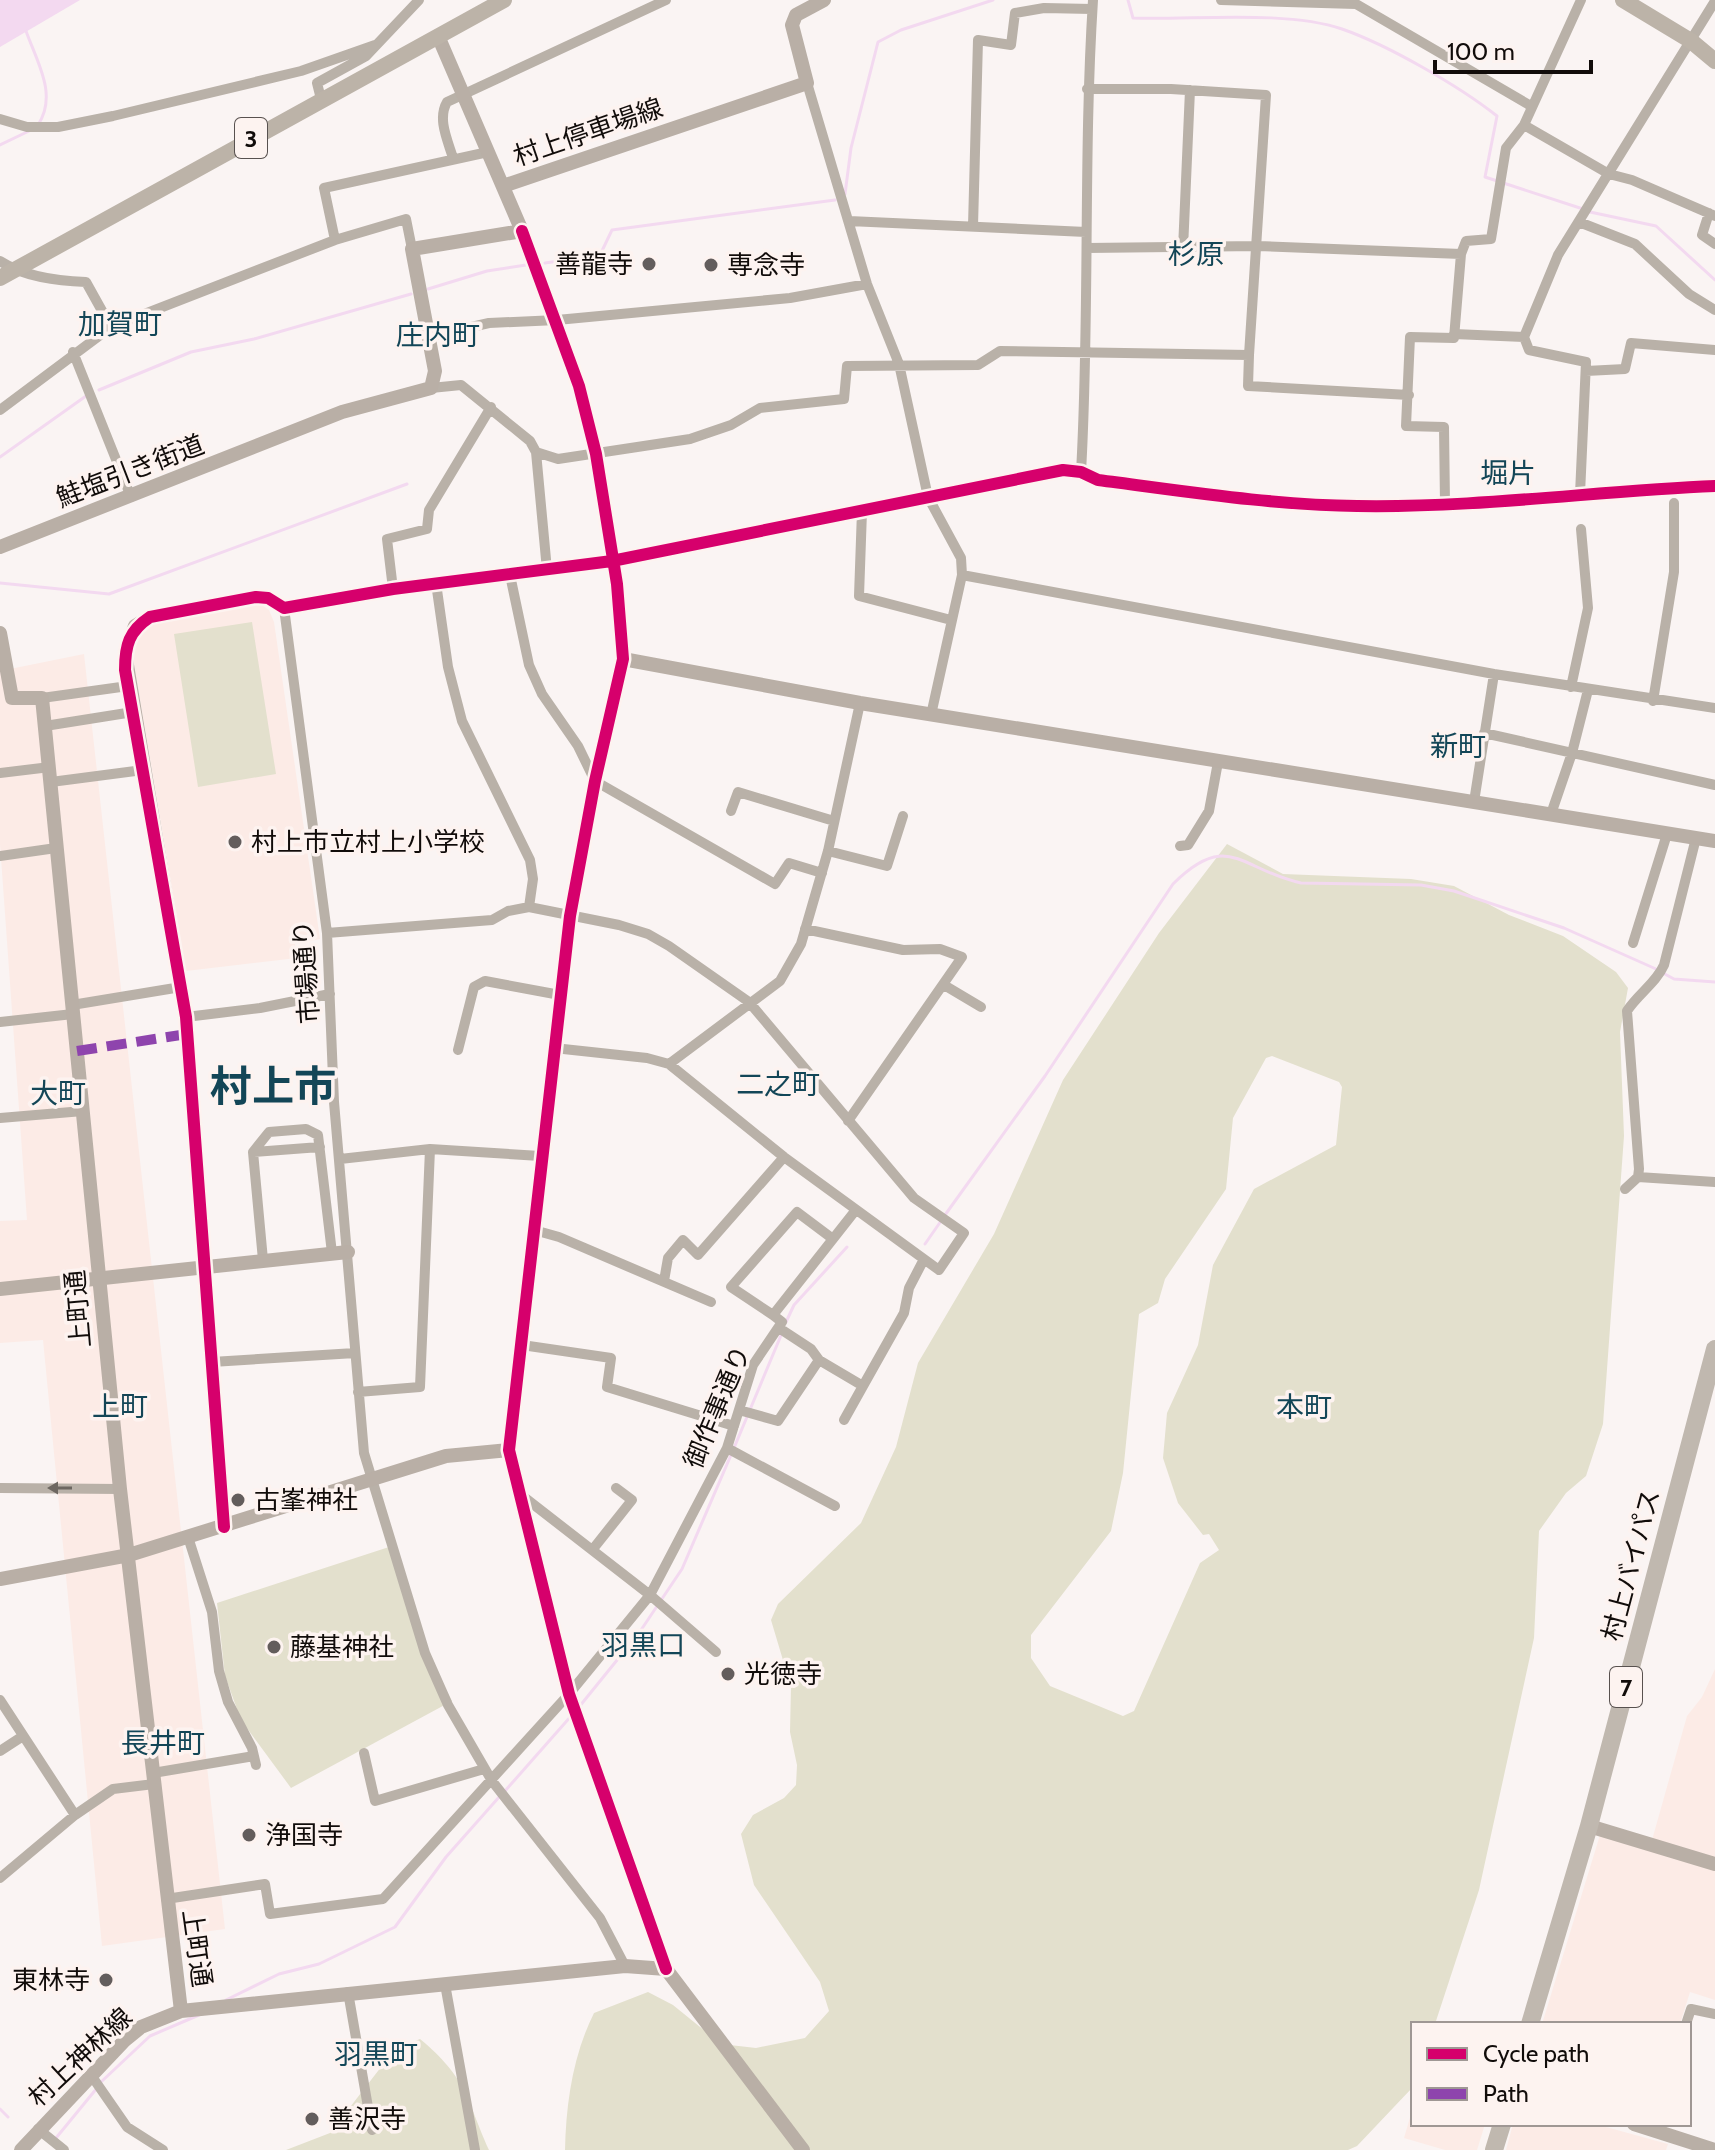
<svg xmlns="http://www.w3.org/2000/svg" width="1715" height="2150" font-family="Cabin,'Noto Sans JP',sans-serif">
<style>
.built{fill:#fcebe6}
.green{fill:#e3e0cd;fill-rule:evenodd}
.water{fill:#f3d9f0}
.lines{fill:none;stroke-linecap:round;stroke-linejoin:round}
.stream{stroke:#f3d9f0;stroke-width:3}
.street{stroke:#b9b1a8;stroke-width:10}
.secondary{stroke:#b9afa6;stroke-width:14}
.primary{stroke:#bcb3a8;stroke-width:16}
.highway{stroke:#c0b8af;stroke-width:18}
.quiet{stroke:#8e44ad;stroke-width:10;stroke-dasharray:20 10;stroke-linecap:butt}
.cycleway-casing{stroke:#fdf3f0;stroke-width:17}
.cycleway{stroke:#d6006c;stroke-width:12}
.oneway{fill:#6d6761}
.poi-dot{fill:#635d5c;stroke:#fdf3f0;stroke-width:3}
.labels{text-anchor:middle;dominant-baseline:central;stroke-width:7;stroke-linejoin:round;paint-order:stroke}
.shield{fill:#fdf3f0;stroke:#58514f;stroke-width:2}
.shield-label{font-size:24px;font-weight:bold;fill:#110c0a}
.street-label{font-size:26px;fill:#110c0a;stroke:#fdf3f0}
.poi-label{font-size:26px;fill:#110c0a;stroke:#fdf3f0;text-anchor:start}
.neighbourhood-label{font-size:28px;fill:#134657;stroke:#fdf3f0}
.town-label{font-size:42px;font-weight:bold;fill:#134657;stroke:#fdf3f0}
</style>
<rect width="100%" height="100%" fill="#faf4f3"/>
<!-- built -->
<path class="built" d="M259 603 269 610 274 622 320 939 295 944 297 958 186 971 132 652 141 630 149 625Z
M84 654 225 1929 102 1946 43 1340 0 1343V1221L27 1220 0 844V671Z
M1715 1669V1860L1652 1840 1687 1716 1702 1697Z
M1600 1835 1715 1870V2000L1690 1992 1680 2024H1542Z
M1413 2107V2124H1485L1477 2150H1445L1404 2138Z
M1513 2124H1595L1668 2144 1666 2150H1506Z"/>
<!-- green -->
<path class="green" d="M252 622 276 774 198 787 174 634Z
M1227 844 1283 874 1411 879 1454 886 1509 915 1563 936 1616 972 1628 988 1620 1032 1624 1136 1603 1424 1586 1476 1566 1493 1539 1531 1534 1638 1479 1890 1435 2024H1413L1412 2088 1357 2146 1348 2150H565C566 2103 573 2055 594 2013L648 1992 673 2005 721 2044 756 2048 805 2038 829 2011 820 1982 754 1885 741 1834 753 1815 784 1798 796 1785 797 1765 790 1732 791 1687 771 1620 778 1604 861 1523 896 1447 918 1363 994 1234 1063 1080 1159 933ZM1272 1056 1339 1082 1342 1087 1336 1145 1254 1189 1213 1265 1198 1345 1167 1413 1163 1458 1178 1503 1203 1535 1209 1534 1219 1550 1200 1563 1134 1711 1123 1716 1050 1686 1031 1658V1635L1111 1531 1123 1473 1139 1314 1158 1303 1165 1279 1226 1189 1233 1118 1266 1058Z
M389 1547 414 1629 452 1701 291 1788 241 1720 225 1676 217 1603Z
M420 2039C467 2078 466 2098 489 2150H286L330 2133 395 2049Z"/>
<!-- water -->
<path class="water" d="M0 0H80L0 47Z"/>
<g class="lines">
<!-- stream -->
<path class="stream" d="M1128 0 1133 18C1193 20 1287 10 1342 29 1388 45 1459 86 1497 116L1485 177 1583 209
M26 31C37 62 58 95 38 125
M0 145 29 131
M845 194 851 148 878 42 901 30 993 0
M1590 212 1656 226 1715 280
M545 263 600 255 612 230 835 200
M428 289 487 271 526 265
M99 390 191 352 254 339 411 294
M0 457 86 396
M0 583 109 594 407 484
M1663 973 1674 979 1715 982
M945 1215 1045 1076 1173 884C1228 829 1241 870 1301 883L1421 885 1454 891 1564 928 1656 969
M925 1244 941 1221
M786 1322 794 1305 847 1247
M734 1448 782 1333
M579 1707 639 1633 682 1569 731 1455
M505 1791 572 1715
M226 2000 279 1974 319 1964 395 1927 446 1857 500 1796
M101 2082 150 2036 199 2015
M0 2109 8 2117
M56 2138 97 2088"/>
<!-- street -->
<path class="street" d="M1221 0 1356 4 1531 106
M807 83 867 284 899 364 928 497 961 558 962 575 931 715
M321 99 317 83 366 56 419 0
M0 119 27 127H58L113 116 301 71 375 45
M1524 125 1609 174 1632 180 1715 216
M453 158C448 141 437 119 447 102L666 0
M1709 213 1702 235 1715 244
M849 221 1086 232
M1579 222 1635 244 1689 294 1715 310
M973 226 978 40 1011 45 1015 13 1044 8 1092 9
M335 240 324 188 488 152
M1087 248 1258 246 1461 254 1466 241 1491 239 1506 148 1524 125 1581 0
M1183 249 1190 90
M0 261C25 277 56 281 86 282L111 327
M1454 334 1524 337
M427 337 489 323 557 320 790 298 867 284
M73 352 131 497
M1249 355 1248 386 1409 395
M1586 371 1625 369 1631 343 1715 350
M431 388 461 385 530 441 536 452 547 570
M0 410 111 327 335 240 406 219 412 249
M536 452 558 459 690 439 731 425 760 408 844 399 847 366 978 365 1000 351 1249 355 1266 95 1171 89H1087
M1081 472C1090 315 1083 157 1093 0
M1580 494 1586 362 1529 350 1524 337 1558 255 1715 1
M1445 504 1444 427 1406 426 1410 337 1454 338 1461 254
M862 511 859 596 951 620
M510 575 529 665 542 694 578 746 595 781 775 884 789 863 822 873
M962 575 1494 674 1715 708
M436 583 448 667 462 721 530 860 533 879 529 907
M393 589 387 539 427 529 429 510 491 407
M1571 687 1588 608 1581 529
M42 698 128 686
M1653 701 1674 572V503
M45 726 133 712
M1484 733 1715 785
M0 773 50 767
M51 782 143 770
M1474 802 1494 674
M731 811 738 792 834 821
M1551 814 1572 753 1588 690
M1180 846 1188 845 1209 811 1218 762
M828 851 887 866 903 816
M0 856 56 848
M805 929 903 950 940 949 962 957 848 1121
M327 933 492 920 508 911 529 907 619 925 648 934 669 946 749 1002 914 1198 964 1233 939 1270 784 1157 669 1064 647 1058 554 1048
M1633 943 1667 834
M944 985 981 1007
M72 1005 181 987
M186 1017 260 1008 330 994
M0 1022 73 1014
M458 1050 474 987 485 981 560 995
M669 1064 780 981 801 944 828 851 860 703
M0 1118 83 1111
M253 1152 320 1147
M340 1159 430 1149 540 1156
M1638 1177 1715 1182
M1625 1189 1638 1177 1639 1169 1627 1011C1638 994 1656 983 1664 965L1696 838
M534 1230 559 1237 711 1302
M263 1260 253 1152 269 1132 306 1129 318 1135 332 1253
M664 1281 668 1258 683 1240 698 1255 784 1157
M773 1315 731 1287 797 1212 833 1239
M779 1328 811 1349 819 1360
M522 1345 611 1358 607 1387 734 1426
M212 1362 355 1353
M358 1392 420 1387 430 1149
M739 1410 778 1421 819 1360 863 1386 904 1313 909 1288 923 1261
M844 1420 863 1386
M727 1448 835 1506
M0 1488 120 1489
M520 1494 650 1595 716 1652
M188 1537 212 1612 219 1671 228 1702 252 1748 256 1765
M593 1549 632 1500 616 1488
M0 1700 75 1815
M0 1751 23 1736
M364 1753 375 1801 484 1769
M153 1773 254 1756
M0 1878 75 1815 113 1789 154 1784
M166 1899 265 1884 270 1914 383 1899 569 1694 650 1595 727 1448 753 1365 782 1322 773 1315 855 1211
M625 1966 600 1918 492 1781 448 1705 425 1653 364 1453 334 1102 327 933 284 608 393 589 612 561 1063 470 1081 472 1098 480C1184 491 1271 505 1357 506 1477 508 1596 491 1715 486
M445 1984 475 2150
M348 1992 372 2130
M1686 2024 1691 2009 1715 2014
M91 2075 127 2127 163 2150
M38 2129 64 2150"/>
<!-- secondary -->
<path class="secondary" d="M438 36 522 231 579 386 596 454 617 584 623 659 595 781 570 916 509 1450 569 1694 666 1969
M503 186 807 83 792 25 796 15 824 0
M0 547 342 412 431 388 435 371 412 249 522 231
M0 633 12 698H42L120 1489 181 2011
M623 659 860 703 1715 841
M0 1289 348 1252
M224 1527 186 1017 125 653 135 626 150 617 256 597 268 598 284 608
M0 1579 129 1555 446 1456 509 1450
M1589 1826 1715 1864
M1634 2124 1715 2150
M21 2150 125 2040 141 2027 181 2011 625 1966 666 1969 803 2150"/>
<!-- primary -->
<path class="primary" d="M1623 0 1691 41 1715 61
M0 278 504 0"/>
<!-- highway -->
<path class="highway" d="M1530 2024 1589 1826 1715 1349
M1494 2150 1502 2124"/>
<!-- quiet -->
<path class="quiet" d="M77 1051 187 1034"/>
<defs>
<path id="cycleway" d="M522 231 579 386 596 454 617 584 623 659 595 781 570 916 509 1450 569 1694 666 1969
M224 1527 186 1017 125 670C125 645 129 631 150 617L256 597 268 598 284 608 393 589 612 561 1063 470 1081 472 1098 480C1184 491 1271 505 1357 506 1477 508 1596 491 1715 486"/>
</defs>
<!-- cycleway casing -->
<use href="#cycleway" class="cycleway-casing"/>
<!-- cycleway -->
<use href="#cycleway" class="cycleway"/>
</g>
<!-- one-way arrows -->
<defs><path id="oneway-solid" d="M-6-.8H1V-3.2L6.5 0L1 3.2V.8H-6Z" transform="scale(2)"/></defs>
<use class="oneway" href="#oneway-solid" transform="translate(60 1488) rotate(-180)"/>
<!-- markers -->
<g class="poi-dot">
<circle cx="649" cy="264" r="8"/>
<circle cx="711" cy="265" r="8"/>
<circle cx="235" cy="842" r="8"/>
<circle cx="238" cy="1500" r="8"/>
<circle cx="274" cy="1647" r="8"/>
<circle cx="728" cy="1674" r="8"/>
<circle cx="249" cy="1835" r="8"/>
<circle cx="106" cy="1980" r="8"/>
<circle cx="312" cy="2119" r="8"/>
</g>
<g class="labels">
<!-- shield labels -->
<g class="shield">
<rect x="235" y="118" width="32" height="40" rx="6"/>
<rect x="1610" y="1667" width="32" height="40" rx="6"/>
</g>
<g class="shield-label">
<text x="251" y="138">3</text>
<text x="1626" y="1687">7</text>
</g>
<!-- street labels -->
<g class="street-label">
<text transform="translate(588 132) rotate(-19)">村上停車場線</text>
<text transform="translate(130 471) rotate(-21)">鮭塩引き街道</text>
<text transform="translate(306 972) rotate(-94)">市場通り</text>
<text transform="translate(78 1309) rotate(-95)">上町通</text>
<text transform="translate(717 1407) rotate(-67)">御作事通り</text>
<text transform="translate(1631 1565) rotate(-75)">村上バイパス</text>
<text transform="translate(197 1948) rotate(82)">上町通</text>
<text transform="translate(80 2057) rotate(-43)">村上神林線</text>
</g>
<!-- poi labels -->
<g class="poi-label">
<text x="633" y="264" text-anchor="end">善龍寺</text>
<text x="727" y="265">専念寺</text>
<text x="251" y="842">村上市立村上小学校</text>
<text x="254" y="1500">古峯神社</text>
<text x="290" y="1647">藤基神社</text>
<text x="744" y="1674">光徳寺</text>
<text x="265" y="1835">浄国寺</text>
<text x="90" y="1980" text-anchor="end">東林寺</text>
<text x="328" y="2119">善沢寺</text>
</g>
<!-- neighbourhood labels -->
<g class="neighbourhood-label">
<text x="1196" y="254">杉原</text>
<text x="120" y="324">加賀町</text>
<text x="438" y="335">庄内町</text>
<text x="1508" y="473">堀片</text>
<text x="1458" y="746">新町</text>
<text x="778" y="1084">二之町</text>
<text x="58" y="1093">大町</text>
<text x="120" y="1406">上町</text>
<text x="1304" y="1407">本町</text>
<text x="643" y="1645">羽黒口</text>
<text x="163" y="1743">長井町</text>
<text x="376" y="2054">羽黒町</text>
</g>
<!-- town labels -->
<g class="town-label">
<text x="273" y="1086">村上市</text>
</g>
</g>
<!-- legend -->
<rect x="1411" y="2022" width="280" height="104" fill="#fdf3f0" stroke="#9f9794" stroke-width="2"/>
<rect x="1427" y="2048" width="40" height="12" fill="#d6006c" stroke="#9f9794" stroke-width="2"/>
<text x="1483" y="2062" font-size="24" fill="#110c0a">Cycle path</text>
<rect x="1427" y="2088" width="40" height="12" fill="#8e44ad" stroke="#9f9794" stroke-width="2"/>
<text x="1483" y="2102" font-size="24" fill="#110c0a">Path</text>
<!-- scale -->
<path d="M1435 60v12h156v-12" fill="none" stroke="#110c0a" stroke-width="4"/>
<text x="1447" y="60" font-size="24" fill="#110c0a" stroke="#fdf3f0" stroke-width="6" paint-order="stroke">100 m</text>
</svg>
